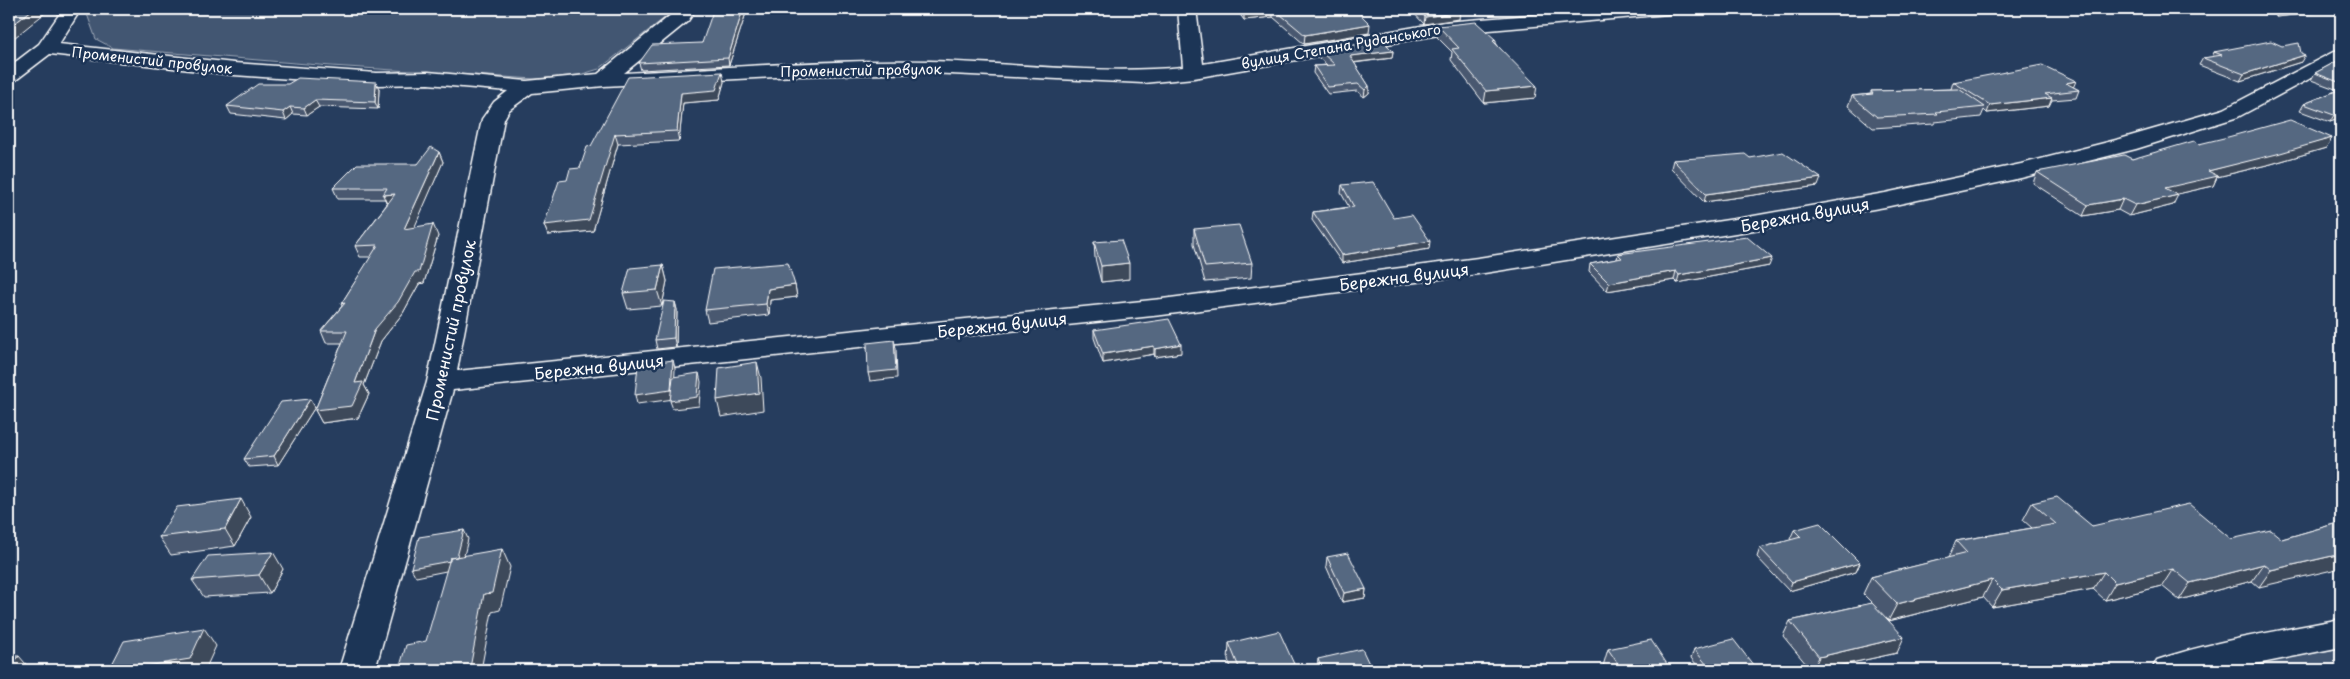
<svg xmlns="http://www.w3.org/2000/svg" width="2350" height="679" font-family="'Playpen Sans',sans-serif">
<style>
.green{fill:#425672;stroke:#a0aab8}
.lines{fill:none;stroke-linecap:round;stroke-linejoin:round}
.minor-casing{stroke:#fff;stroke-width:3}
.minor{fill:#1d3557;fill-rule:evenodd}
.wall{fill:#49596f;stroke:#fff}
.shaded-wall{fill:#3c485a;stroke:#fff}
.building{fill:#556781;stroke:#fff}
.labels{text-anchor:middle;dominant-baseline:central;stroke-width:5;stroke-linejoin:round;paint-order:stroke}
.far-street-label{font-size:14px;fill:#fff;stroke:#1d3557}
.street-label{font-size:16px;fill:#fff;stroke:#1d3557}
</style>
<rect width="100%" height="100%" fill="#263d5e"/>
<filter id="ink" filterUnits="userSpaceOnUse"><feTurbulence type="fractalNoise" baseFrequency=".02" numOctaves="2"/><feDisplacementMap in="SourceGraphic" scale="10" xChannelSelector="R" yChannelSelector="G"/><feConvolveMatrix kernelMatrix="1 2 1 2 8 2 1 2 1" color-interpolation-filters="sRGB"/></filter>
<g filter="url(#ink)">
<!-- green -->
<path class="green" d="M90 9H676L599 69 579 75 535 79 331 66 113 48 96 39 87 14Z
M2341 648V670H2224Z"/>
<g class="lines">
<defs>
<path id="minor" d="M63 9H81L59 44 234 63 377 73 428 72 527 81 598 74 678 9H696L688 21 624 73C726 68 828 59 930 61 1014 63 1100 75 1183 67L1178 9H1196L1203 64 1444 22 1606 9H1677L1674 13 1668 14 1444 34 1194 78 1143 83 929 73 796 76 604 86 532 93 509 110 504 119 457 371 1162 299 1478 258 1748 217 1885 193 2021 164 2120 139 2224 109 2341 48V62L2238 117 2136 149 2021 178 1885 207 1748 231 1478 274 1162 315 453 390 375 670H339L427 382 482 119 494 102 508 91 428 84 377 85 234 75 50 54 16 80 9 82V67L39 44Z
M2341 619V647L2227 670H2152L2157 660C2216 640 2280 631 2341 619Z"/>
</defs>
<!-- minor casing -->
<use href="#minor" class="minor-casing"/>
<!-- minor -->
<use href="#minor" class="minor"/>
</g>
<!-- wall -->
<path class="wall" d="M743 9 745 16 729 65 641 70 639 63 702 43Z
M1236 9H1355L1369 33 1304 44 1273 17 1244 20Z
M1410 9H1457L1459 19 1424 24Z
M2275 9H2341L2276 17Z
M1438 26 1496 40V43L1535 98 1484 103 1451 60 1452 52 1437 37Z
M1320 51H1393L1392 58 1354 63 1369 86V93L1364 97 1357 91 1328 94 1313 73 1314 66 1327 65 1319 58Z
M2214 52 2301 62 2240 81 2199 65 2203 58 2212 57Z
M2341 59V118L2330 122 2300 111 2304 104 2338 90 2311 80 2315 73Z
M724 82 719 100 683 103 679 141 618 144 593 231 548 235 544 225 567 180 580 168 591 146Z
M1953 82 2073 87 2079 90 2076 98 2052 100 2049 106 1987 113 1984 110 1981 117 1935 122 1934 124 1873 128 1848 106 1852 96 1871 94V91L1951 89Z
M379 89 378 109 319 107 307 115 293 114 286 120 231 114 227 106Z
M2332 138 2326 148 2271 164 2217 177 2213 186 2177 194 2173 205 2129 216 2118 210 2083 216 2033 183 2037 172 2132 159 2199 144Z
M439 152 443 162 414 227 438 236 424 283 419 284 403 313 381 341 364 385 369 394 358 418 322 423 315 410 342 343H326L321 331 342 306 341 304 371 257H360L355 246 387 204 385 199H338L333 188 418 164Z
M1750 158 1818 186 1704 202 1671 168 1673 160Z
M1342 185 1394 218 1429 249 1342 263 1312 220 1313 212 1349 207 1341 193Z
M1194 229 1252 263 1251 278 1205 282 1194 244Z
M1094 242 1129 279 1101 282 1095 258Z
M1618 254 1769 266 1677 283 1674 280 1607 291 1589 272 1590 264 1617 259Z
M663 265 667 281 662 306 628 309 623 293Z
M795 285 797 297 770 300 769 315 708 322 705 310Z
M675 302 677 310 676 347 657 349 655 340Z
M1094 330 1181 353 1155 357 1154 354 1103 363 1094 338Z
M315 407 278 465 249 467 244 459Z
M2032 503 2092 526 2231 539H2282L2341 522 2259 587 2252 581 2179 600 2162 586 2105 600 2093 589 1992 607 1983 597 1889 621 1897 653 1819 670H1811L1783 636 1790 621 1872 603 1863 594 1871 577 1948 558 1956 541 2032 528 2023 520Z
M251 517 235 546 171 555 159 537Z
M1794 530 1860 563 1856 572 1789 591 1757 557 1760 548 1791 540 1790 539Z
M1327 557 1366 589 1365 598 1342 602 1326 566Z
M283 569 270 593 204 597 192 580Z
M1229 643 1294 664V670H1232L1228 660Z
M1608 649 1671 670H1605L1603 666Z
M1694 649 1752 670H1701L1691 658Z
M1318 659 1372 670H1318L1317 668Z"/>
<!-- shaded-wall -->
<path class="shaded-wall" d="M33 9H50L9 42V28Z
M743 9 745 16 729 65 728 58Z
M1265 9H1273V17L1244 20V11Z
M2295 9H2341V10L2276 17 2280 10Z
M1460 12 1459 19 1424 24 1425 17Z
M1370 24 1369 33 1304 44 1305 35Z
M1393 51 1392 58 1350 63V56Z
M2305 55 2301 62 2240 81 2244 74Z
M722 72 724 82 719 100 683 103 679 141 677 131 681 93Z
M2076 81 2073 88 2066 83Z
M376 82 379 89 378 109 375 102Z
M1369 86V93L1364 97 1365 90Z
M1537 86 1535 98 1484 103 1486 91Z
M2052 98 2049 106 1987 113 1990 105Z
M315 100 319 107 307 115 304 108Z
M290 107 293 114 286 120 283 112Z
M2341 112V118L2330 122 2334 115Z
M615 134 618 144 593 231 548 235 544 225Z
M2332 138 2326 148 2271 164 2217 177 2213 186 2160 198 2165 188 2208 171Z
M439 152 443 162 409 240 404 229Z
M1821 178 1818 186 1704 202 1706 194Z
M395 194 388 206 383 195Z
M2178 195 2173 205 2129 216 2135 205Z
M2123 199 2118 210 2083 216 2088 205Z
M433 224 438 236 424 283 419 284 403 313 381 341 364 385 369 394 358 418 322 423 315 410 355 383 375 329Z
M1430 241 1429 249 1342 263V255Z
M1772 258 1769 266 1677 283 1679 275Z
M1129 263V279L1101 282V266Z
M663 265 667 281 662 306 657 290Z
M1676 271 1674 280 1607 291 1609 283Z
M795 285 797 297 770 300 769 315 766 304 768 289Z
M675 302 677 310 676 347 674 338Z
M894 340 896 348 897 378 870 381 868 373Z
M1181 344V353L1155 357V349Z
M1154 346V354L1103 363V354Z
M673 360 675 368 674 399 637 404 635 395Z
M757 362 761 378 763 410 721 417 717 400Z
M699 373 701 382 699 406 673 409 670 401Z
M310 399 315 407 278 465 274 456Z
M241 499 251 517 235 546 225 529Z
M464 530 468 539 461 568 416 577 411 568Z
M502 549 510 567 500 610 492 612 481 670H458L484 594Z
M273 552 283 569 270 593 259 575Z
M2341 554V568L2259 587 2271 570Z
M1860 563 1856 572 1789 591 1792 582Z
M2264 564 2252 581 2179 600 2190 583Z
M2173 569 2162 586 2105 600 2115 583Z
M2104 572 2093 589 1992 607 2002 590Z
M1992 580 1983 597 1888 621 1897 604Z
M1366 589 1365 598 1342 602 1344 593Z
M204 628 216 646 205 670H122Z
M1904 637 1897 653 1819 670H1813L1819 657Z
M19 656 31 670H9V669Z
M1294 664V670H1267Z
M1754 666 1752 670H1736Z"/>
<!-- building -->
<path class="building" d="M9 9H33L9 28Z
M743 9 728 58 639 63 652 45 702 43 713 11Z
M1242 9H1265L1244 11Z
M1274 9H1355L1370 24 1305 35Z
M1417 9H1457L1460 12 1425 17Z
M2280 9H2295L2280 10Z
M1476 22 1496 40 1493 41 1537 86 1486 91 1452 49 1459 48 1438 26Z
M1382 40 1393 51 1350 56 1369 86 1365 90 1358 84 1328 87 1314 66 1335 65 1320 51Z
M2271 41 2282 46 2299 43 2301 53 2305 55 2244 74 2203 58 2222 55 2214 52Z
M2341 59V83L2315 73Z
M2042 65 2076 81 2066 83 2079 90 2045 94 2052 98 1990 105 1953 82Z
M722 72 716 90 681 93 677 131 615 134 589 220 544 225 559 181 567 180 570 169 580 168 587 147 591 146 628 77Z
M298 78 376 82 375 102 315 100 304 108 290 107 283 112 227 106 258 84H288Z
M1959 89 1985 107 1936 112 1938 114 1877 117 1852 96 1873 94 1871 91Z
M2341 89V112L2334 115 2304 104Z
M2290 120 2332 138 2277 154 2208 171 2218 176 2165 188 2178 195 2135 205 2123 199 2088 205 2037 172 2124 155 2132 159 2194 141 2199 144 2228 137Z
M431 147 439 152 404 229 433 224 419 272H415L398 302 375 329 355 383 363 382 352 406 315 410 347 331H321L345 303 341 304 378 245 355 246 395 194 383 195 387 188H333L357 164H418Z
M1783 152 1821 178 1706 194 1673 160 1745 154 1750 158Z
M1373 182 1394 218 1412 215 1430 241 1342 255 1313 212 1354 207 1342 185Z
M1239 225 1252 263 1205 267 1194 229Z
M1747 237 1772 258 1679 275 1676 271 1609 283 1590 264 1622 258 1618 254Z
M1121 240 1129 263 1101 266 1094 242Z
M788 263 795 285 768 289 766 304 705 310 713 269Z
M663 265 657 290 623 293 630 268Z
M664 301 675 302 674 338 655 340Z
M1169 319 1181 344 1155 349 1154 346 1103 354 1094 330Z
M894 340 896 370 868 373 867 343Z
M673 360 671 390 635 395 638 365Z
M757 362 759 393 717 400 719 368Z
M699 373 697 397 670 401 673 377Z
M310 399 274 456 244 459 281 402Z
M2057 497 2092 526 2189 504 2231 539 2271 530 2282 539 2341 522V554L2271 570 2264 564 2190 583 2173 569 2115 583 2104 572 2002 590 1992 580 1897 604 1871 577 1967 553 1956 541 2056 524 2032 503Z
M241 499 225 529 159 537 177 507Z
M1820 523 1860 563 1792 582 1760 548 1801 537 1794 530Z
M464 530 457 557 450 558V561L411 568 419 537Z
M502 549 492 593 484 594 470 668 458 670H399L406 645 426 641 450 558Z
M273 552 259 575 192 580 208 556Z
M1348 553 1366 589 1344 593 1327 557Z
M1872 603 1904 637 1819 657 1790 621Z
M204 628 190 659 122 670H109L124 641Z
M1279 631 1294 664 1267 670H1240L1229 643Z
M1733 639 1754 666 1736 670H1711L1694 649Z
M1651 640 1671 670H1622L1608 649Z
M1362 649 1372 670H1322L1318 659Z
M9 656H19L9 669Z"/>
</g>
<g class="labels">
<!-- far-street labels -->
<g class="far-street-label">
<text transform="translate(1341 46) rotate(-10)">вулиця Степана Руданського</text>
<text transform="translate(152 60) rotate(6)">Променистий провулок</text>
<text transform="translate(861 70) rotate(-1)">Променистий провулок</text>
</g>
<!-- street labels -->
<g class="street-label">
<text transform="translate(1805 214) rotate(-10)">Бережна вулиця</text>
<text transform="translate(1404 276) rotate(-7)">Бережна вулиця</text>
<text transform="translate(1002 324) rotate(-6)">Бережна вулиця</text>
<text transform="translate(450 330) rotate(-78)">Променистий провулок</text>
<text transform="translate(599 366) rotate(-6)">Бережна вулиця</text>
</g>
</g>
<!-- margin -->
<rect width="2350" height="679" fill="none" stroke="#1d3557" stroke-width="30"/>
<rect x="15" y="15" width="2320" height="649" fill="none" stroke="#fff" stroke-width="2" filter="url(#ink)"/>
</svg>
